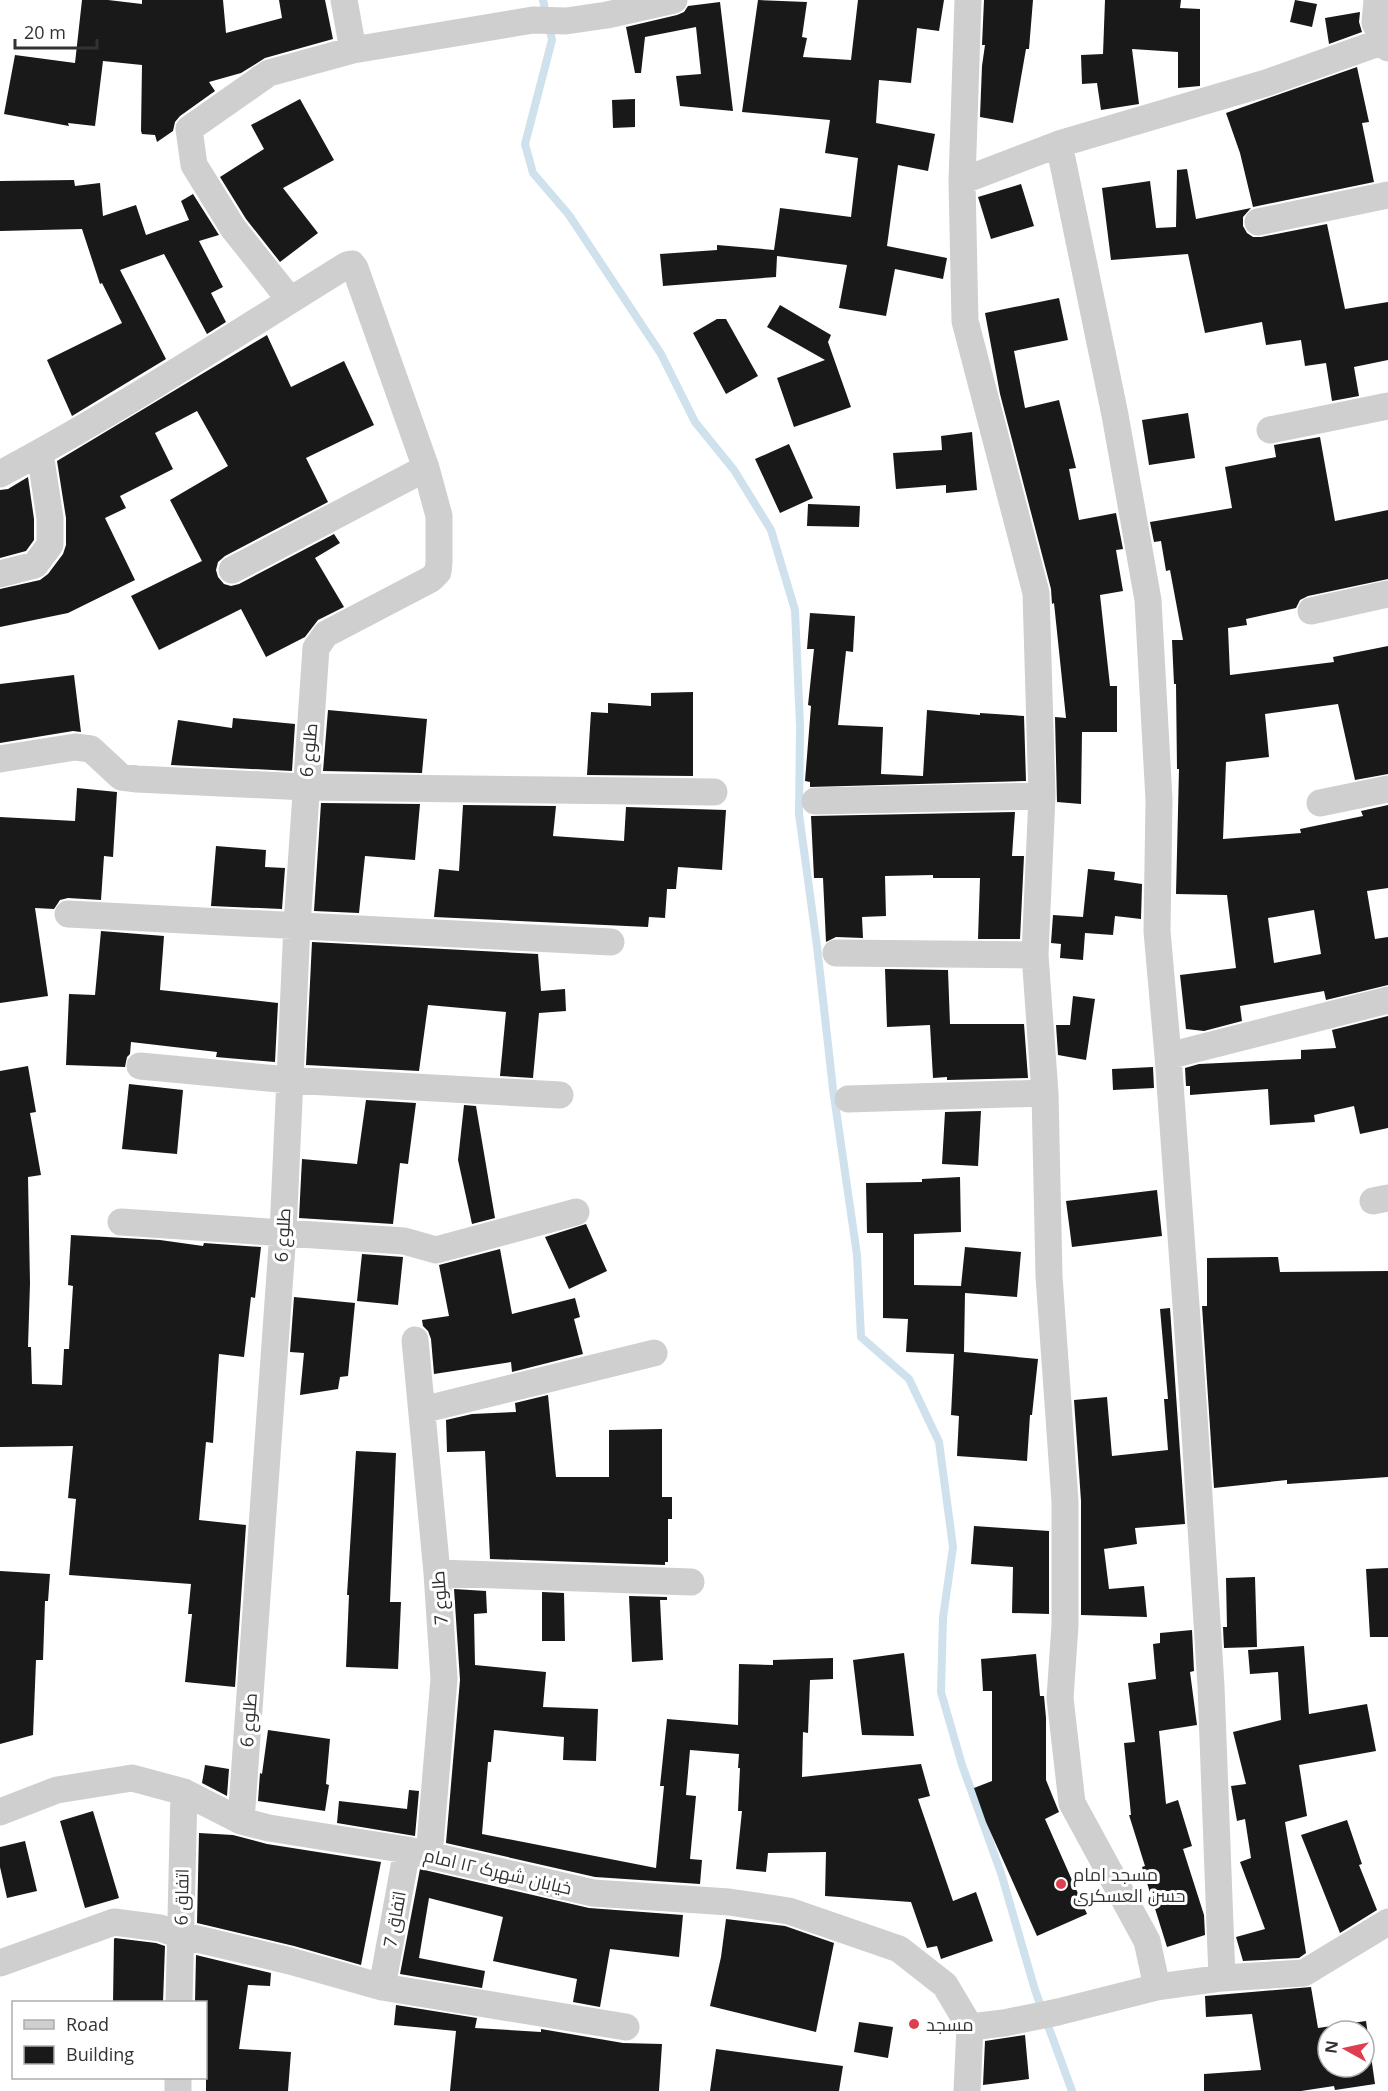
<svg xmlns="http://www.w3.org/2000/svg" width="1388" height="2091" font-family="'Open Sans',Cairo,sans-serif">
<style>
.lines{fill:none;stroke-linecap:round;stroke-linejoin:round}
.stream{stroke:#cfe1ec;stroke-width:8}
.building{fill:#191919;fill-rule:evenodd}
.minor{stroke:#cfcfcf;stroke-width:27}
.poi-dot{fill:#de3e4e;stroke:#fff;stroke-width:2}
.labels{text-anchor:middle;dominant-baseline:central;stroke-width:6;stroke-linejoin:round;paint-order:stroke}
.street-label{font-size:18px;fill:#323232;stroke:#fff}
.poi-label{font-size:18px;fill:#323232;stroke:#fff;text-anchor:start}
</style>
<rect width="100%" height="100%" fill="#fff"/>
<g class="lines">
<!-- stream -->
<path class="stream" d="M543 0 552 40 525 144 533 173 569 215 661 354 695 422 734 470 771 530 795 610 800 726 799 814 817 946 833 1089 857 1255 861 1337 909 1379 939 1442 953 1547 943 1618 941 1692 962 1765 1001 1873 1035 1990 1072 2091"/>
</g>
<!-- building -->
<path class="building" d="M82 0H108L142 4V0H223L226 33 282 18 279 0H325L333 39 265 58 241 73 209 82 215 91 180 116 175 122 173 131 157 142 155 135 142 134 141 131 142 65 103 61 95 126 68 123 69 126 4 114 15 55 75 63Z
M758 0 807 2 802 37 807 38 803 57 851 60 858 0H944L939 31 917 28 911 83 879 80 876 123 935 134 928 171 898 165 887 246 947 258 943 279 895 269 886 316 839 308 847 265 777 256 776 277 663 286 660 254 717 250V245L774 250 780 208 851 217 858 158 825 153 830 120 742 112Z
M984 0H1033L1029 49H1026L1013 123 980 117 982 66 985 45H982Z
M1105 0H1181L1180 8 1200 9V86L1178 88V52L1132 49 1139 104 1101 110 1097 83 1082 84 1081 55 1103 54Z
M1295 0 1317 4 1312 27 1290 22Z
M720 2 733 111 680 106 676 76 701 74 696 27 645 37 641 73H635L626 27 677 15 684 12 688 6Z
M1360 12 1359 22 1362 32 1329 44 1325 18Z
M1357 67 1369 122 1362 123 1374 182 1253 207 1240 153 1226 113Z
M300 99 334 160 283 188 318 233 280 262 246 219 220 177 264 149 251 125Z
M635 99V127L613 128 612 100Z
M1187 169 1196 219 1251 208 1243 217V226L1247 233 1253 237H1261L1327 224 1345 309 1388 302V360L1354 367 1359 396 1332 401 1326 363 1305 366 1301 340 1266 345 1262 322 1205 333 1188 254 1111 260 1102 188 1150 181 1156 228 1176 227 1177 170Z
M74 180 75 186 100 183 103 216 136 205 146 235 189 220 181 201 193 194 219 235 199 241 223 287 211 293 226 322 207 334 164 254 120 270 166 359 72 416 47 360 122 323 102 283 100 284 82 229 0 231V181Z
M1021 184 1034 226 991 239 978 197Z
M1059 298 1068 340 1014 351 1025 408 1059 400 1076 468 1069 469 1079 520 1116 513 1123 549 1116 550 1123 591 1100 595 1110 686H1117V732H1082L1081 804 1057 802 1055 717 1066 718 1054 603 1052 604 1051 589 1000 394 985 313Z
M780 305 831 335 828 342 851 407 794 427 777 378 825 360 767 327Z
M717 319H726L758 376 726 394 693 333Z
M267 335 291 387 344 361 374 425 306 458 328 502 225 556 218 562 216 570 218 577 224 584 231 586 239 584 334 534 340 543 315 558 344 607 318 620 305 637 266 657 241 609 159 650 131 596 202 561 170 500 228 466 197 411 155 433 173 469 120 496 126 508 105 518 135 580 68 613 0 627V589L40 580 48 574 63 554 66 545V518L57 461Z
M1188 413 1195 458 1149 465 1142 420Z
M972 432 977 490 946 493V485L896 489 893 453 942 450 941 436Z
M1320 437 1335 521 1388 510V579L1308 596 1300 600 1296 608 1246 619 1247 625 1228 628 1230 675 1334 662 1333 657 1388 646V774L1355 780 1338 704 1265 714 1269 757 1226 762 1223 839 1301 833 1300 829 1363 816 1361 811 1388 805V888L1367 891 1375 939 1388 937V985L1326 1000 1324 991 1240 1006 1242 1021 1204 1031 1186 1029 1180 975 1236 968 1227 895 1176 894 1179 769H1177L1176 684H1174L1172 640H1183L1170 570 1166 571 1161 541 1154 542 1150 522 1232 508 1225 467 1276 457 1274 445ZM1314 910 1321 954 1274 963 1268 918Z
M789 444 813 498 780 513 755 459Z
M28 477 34 519V540L26 551 0 558V490L8 489Z
M808 504 860 506 859 527 807 526Z
M810 613 855 616 853 652 846 651 838 725 883 727 881 774 923 776 927 710 980 715V713L1024 716 1026 781 810 787V782L805 781 811 706 808 705 814 649H807Z
M74 675 81 732 73 731 0 743V684Z
M693 692V776L587 775 591 712 608 713V703L651 706V693Z
M328 710 427 719 422 773 323 771Z
M233 718 295 724 292 771 171 765 178 720 232 728Z
M77 788 117 792 113 857 104 856 101 900 68 898 60 900 54 909 35 908 48 996 0 1003V817L75 821Z
M321 803 420 804 415 860 365 856 359 913 314 911Z
M463 805 556 806 553 836 624 841 626 807 726 810 722 870 678 867 676 889H667L665 918 649 917 648 927 434 917 439 869 459 871Z
M1015 812 1012 856H1024L1020 939H978L980 878H933V875L885 876 886 916 862 917 863 938 836 937 826 942 823 878H814L811 816Z
M216 846 266 850 265 867 285 868 282 909 211 906Z
M1088 869 1115 872 1114 880 1142 884 1141 919 1115 916 1113 935 1085 933 1083 960 1060 958 1061 944 1051 943 1053 915 1083 917Z
M101 931 164 936 160 990 278 1003 275 1062 216 1057 217 1052 131 1042 130 1054 127 1057 125 1067 66 1065 69 994 95 995Z
M312 942 538 954 541 991 565 989 566 1011 539 1013 533 1078 500 1076 506 1012 428 1005 419 1071 306 1065Z
M885 969 948 970 950 1024H1024L1028 1078 947 1080V1077L933 1078 930 1025 887 1027Z
M1073 996 1095 999 1086 1060 1058 1055 1056 1025H1070Z
M1388 1016V1128L1360 1134 1354 1106 1314 1115 1315 1122 1270 1125 1268 1089 1190 1095V1086H1186L1185 1068 1199 1064 1301 1059V1050L1336 1048 1332 1030Z
M28 1066 36 1112 30 1113 41 1175 28 1177 30 1283 28 1347H31L32 1384 62 1385 64 1349H69L73 1286 68 1285 71 1235 160 1240 203 1246 204 1243 261 1247 255 1298 251 1297 244 1357 219 1354 213 1443 206 1442 199 1520 246 1525 235 1687 185 1682 192 1614H188L191 1584 69 1575 76 1499 68 1498 73 1446 0 1447V1071Z
M1153 1067 1154 1088 1113 1090 1112 1069Z
M129 1084 183 1090 177 1154 122 1149Z
M366 1100 416 1103 408 1164 400 1163 393 1224 299 1218 302 1159 357 1164Z
M464 1105 476 1106 495 1218 472 1224 458 1160Z
M981 1111 978 1166 942 1164 945 1112Z
M960 1177 961 1232 914 1234V1285L961 1286 965 1247 1021 1252 1017 1297 965 1293 964 1352 1038 1359 1032 1415H1030L1027 1461 957 1456 959 1416 951 1415 954 1354 906 1352 908 1319 883 1318V1233H867L866 1183 922 1182V1179Z
M1157 1190 1162 1236 1072 1247 1066 1201Z
M586 1224 607 1271 569 1289 545 1237Z
M500 1249 512 1314 575 1298 580 1317 574 1319 583 1354 512 1372 511 1362 434 1374 431 1339 428 1331 423 1326 422 1320 449 1316 439 1265Z
M362 1254 403 1257 398 1305 357 1301Z
M1278 1257 1280 1272 1388 1271V1477L1287 1484V1480L1214 1488 1202 1306H1207V1258Z
M294 1297 355 1303 348 1376 340 1377 338 1389 300 1395 304 1353 290 1352Z
M1170 1308 1185 1524 1135 1528 1137 1544 1104 1549 1109 1589 1144 1586 1147 1617 1081 1615V1501L1074 1400 1107 1397 1112 1456 1168 1450 1164 1399H1168L1160 1309Z
M548 1395 556 1477H609V1430L662 1429V1497H672V1519H668V1562H665V1565L490 1559 485 1451 447 1452 446 1420 472 1414 516 1412 515 1403Z
M356 1451 396 1453 390 1602H401L398 1669 346 1667 349 1595H347Z
M974 1526 1049 1531V1614L1012 1613 1013 1567 971 1564Z
M1388 1568V1637H1370L1366 1569Z
M0 1571 50 1574 48 1601H45L43 1660H36L33 1735 0 1744Z
M1255 1577 1257 1647 1224 1648 1223 1627H1227L1226 1578Z
M454 1589 486 1591 487 1613 474 1614 475 1665 546 1672 543 1707 598 1709 596 1761 563 1760 564 1737 494 1730 491 1762H488L482 1834 656 1868 664 1786H660L667 1719 738 1725 739 1664 773 1665V1660L833 1658V1679L810 1680 808 1733 803 1732 802 1777 921 1764 930 1796 918 1799 953 1901 976 1892 993 1941 941 1959 937 1946 927 1948 911 1902 825 1896 826 1852 768 1853 766 1872 736 1869 742 1811H738L740 1768H738L739 1754 690 1750 686 1795 696 1796 690 1859 702 1860 700 1884 595 1877 446 1843 460 1680Z
M542 1592 564 1593 565 1641H542Z
M629 1596 667 1597V1600H660L663 1660 632 1662Z
M1192 1630 1194 1671 1190 1672 1197 1725 1159 1731 1166 1804 1178 1800 1192 1846 1183 1849 1204 1915 1205 1935 1167 1947 1142 1867 1145 1866 1129 1815H1131L1124 1743 1135 1742 1128 1683 1156 1679 1153 1644 1160 1643V1633Z
M1304 1646 1309 1714 1367 1704 1376 1751 1299 1765 1307 1816 1285 1822 1306 1953 1299 1958 1243 1961 1236 1937 1265 1929 1240 1862 1251 1858 1245 1819 1237 1821 1231 1786 1246 1784 1233 1732 1281 1720 1278 1672 1250 1674 1248 1650Z
M904 1653 914 1736 862 1735 853 1660Z
M1036 1654 1040 1696H1044L1046 1718V1780L1059 1812 1045 1819 1087 1914 1037 1936 986 1822 974 1788 992 1781V1691H983L981 1659Z
M268 1730 330 1739 326 1784 329 1785 325 1811 258 1801 260 1773 262 1774Z
M205 1765 229 1769 227 1796 202 1783Z
M409 1790 419 1791 415 1836 337 1823 339 1801 407 1809Z
M93 1811 119 1898 85 1908 60 1821Z
M1347 1820 1362 1864 1359 1865 1377 1910 1340 1933 1301 1835Z
M199 1833 233 1835 267 1844 381 1862 361 1965 294 1946 197 1923Z
M25 1841 37 1891 7 1898 0 1867V1847Z
M420 1869 589 1908 683 1915 679 1957 610 1949 600 2007 573 2002 577 1979 493 1961 503 1917 429 1898 419 1958 485 1971 482 1988 400 1974Z
M726 1919 785 1926 834 1943 816 2032 710 2006 721 1957Z
M115 1938 156 1943 165 1946 163 2002H113L114 1939Z
M196 1955 271 1973 270 1986 248 1985 239 2049 291 2052 288 2091H206V2002H195Z
M1311 1987 1318 2028 1366 2021 1375 2084 1335 2090 1334 2086 1301 2091H1204V2074L1261 2070 1252 2014 1206 2017 1205 1996ZM1328 2031H1364V2067H1328Z
M396 2005 477 2018 475 2028 541 2032V2029L623 2043 662 2044 659 2091H450L456 2031 394 2025Z
M859 2022 893 2027 888 2058 854 2052Z
M1025 2035 1029 2079 983 2085 985 2041Z
M716 2049 843 2066 839 2091H710Z"/>
<g class="lines">
<!-- minor -->
<path class="minor" d="M344 0 353 50
M968 0 962 181 965 321 1036 593 1042 796 1035 955 1045 1093 1049 1276 1065 1502V1625L1060 1698 1072 1803 1147 1941 1157 1987
M1377 0 1375 23 1388 48
M1059 144 1115 415 1148 600 1159 800 1157 931 1168 1056 1194 1416 1211 1686 1222 1978
M962 181 1059 144 1266 83 1384 41
M1258 222 1388 195
M290 300 233 228 194 165 189 129 269 73 353 50 533 20 566 21 607 15 674 0
M1270 430 1388 406
M0 474C119 411 232 336 347 265L352 264 355 268 426 468 439 516V562L438 572 431 579 326 634 316 648 297 925 283 1232 241 1821
M232 570 426 468
M0 574 35 565 50 545V518L40 453
M1311 611 1388 594
M0 759 75 747 91 749 121 777 137 779 305 787 714 792
M815 801 1042 796
M1320 803 1388 789
M68 914 611 942
M836 953 1035 955
M1168 1056 1388 1000
M140 1066 289 1080 560 1095
M848 1099 1045 1093
M1373 1201 1388 1198
M121 1222 404 1241 436 1250 576 1212
M415 1340 437 1573 444 1679 429 1856
M422 1410 654 1353
M437 1573 691 1582
M0 1812 57 1790 132 1778 184 1792 241 1821 269 1828 407 1850 593 1893 729 1902 789 1911 899 1949 945 1985 970 2027
M0 1963 114 1922 160 1928 180 1935 290 1961 382 1987 626 2027
M382 1987 407 1850
M179 2002 184 1792
M970 2027 1004 2023 1058 2012 1157 1987 1222 1978 1304 1973 1388 1922
M178 2091V2078
M967 2091 970 2027"/>
</g>
<!-- markers -->
<g class="poi-dot">
<circle cx="1061" cy="1884" r="6"/>
<circle cx="914" cy="2024" r="6"/>
</g>
<g class="labels">
<!-- street labels -->
<g class="street-label">
<text transform="translate(308 750) rotate(-85)">طلوع 6</text>
<text transform="translate(282 1235) rotate(-87)">طلوع 6</text>
<text transform="translate(439 1598) rotate(-94)">طلوع 7</text>
<text transform="translate(248 1720) rotate(-86)">طلوع 6</text>
<text transform="translate(498 1871) rotate(13)">خیابان شهرک ۱۲ امام</text>
<text transform="translate(181 1897) rotate(-89)">اتفاق 6</text>
<text transform="translate(394 1919) rotate(-80)">اتفاق 7</text>
</g>
<!-- poi labels -->
<g class="poi-label">
<text x="1073" y="1874">مسجد امام<tspan x="1073" dy="21">حسن العسکری</tspan></text>
<text x="926" y="2024">مسجد</text>
</g>
</g>
<!-- legend -->
<rect x="12" y="2001" width="195" height="78" fill="#ffffff" stroke="#adadad" stroke-width="1.5"/>
<rect x="24" y="2020" width="30" height="9" fill="#cfcfcf" stroke="#adadad" stroke-width="1.5"/>
<text x="66" y="2031" font-size="18" fill="#323232">Road</text>
<rect x="24" y="2046" width="30" height="18" fill="#191919" stroke="#adadad" stroke-width="1.5"/>
<text x="66" y="2061" font-size="18" fill="#323232">Building</text>
<!-- north arrow -->
<g transform="translate(1346 2049) rotate(278)"><circle r="28" fill="#ffffff" stroke="#adadad" stroke-width="1.5"/>
<path d="M0-4.5L10 22L0 15L-10 22Z" fill="#de3e4e"/>
<text y="-9" font-size="16" font-weight="bold" text-anchor="middle" fill="#323232">N</text>
</g>
<!-- scale -->
<path d="M15 39v9h82v-9" fill="none" stroke="#323232" stroke-width="3"/>
<text x="24" y="39" font-size="18" fill="#323232" stroke="#ffffff" stroke-width="4.5" paint-order="stroke">20 m</text>
</svg>
